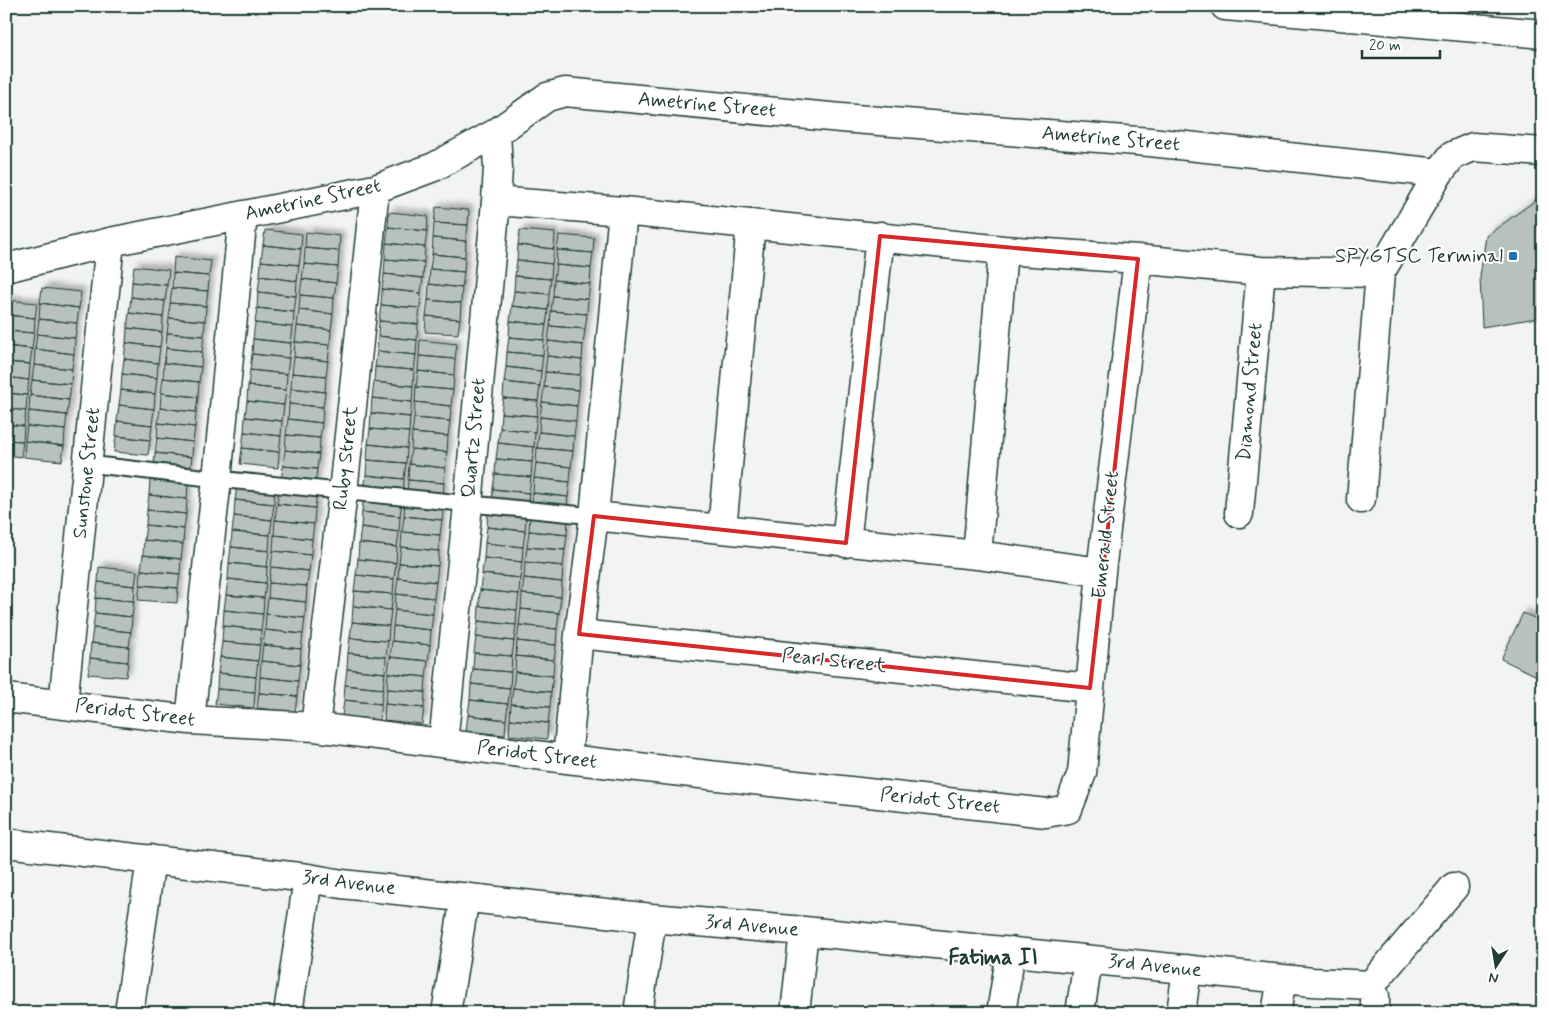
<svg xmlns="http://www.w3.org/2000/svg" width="1549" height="1019" font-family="Mynerve,sans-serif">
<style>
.building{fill:#b7c1bd;stroke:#1f3d34;filter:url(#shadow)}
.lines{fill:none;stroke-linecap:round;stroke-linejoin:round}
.lane-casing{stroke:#1f3d34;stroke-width:19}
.street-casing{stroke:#1f3d34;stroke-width:31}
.lane{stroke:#fff;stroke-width:15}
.street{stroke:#fff;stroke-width:28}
.marked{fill:none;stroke:#d62828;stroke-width:4;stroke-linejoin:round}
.poi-dot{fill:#1f6fb2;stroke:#fff;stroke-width:2}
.labels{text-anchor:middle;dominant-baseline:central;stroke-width:4;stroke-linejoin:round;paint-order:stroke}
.street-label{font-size:20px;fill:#1f3d34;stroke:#fff}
.poi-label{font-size:20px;fill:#1f3d34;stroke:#fff;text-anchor:end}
.quarter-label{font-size:22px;font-weight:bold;fill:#1f3d34;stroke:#fff}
</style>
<defs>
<filter id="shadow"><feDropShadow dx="4.5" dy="-4.5" stdDeviation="2.5" flood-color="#0004"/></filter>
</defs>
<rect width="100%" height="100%" fill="#f2f3f3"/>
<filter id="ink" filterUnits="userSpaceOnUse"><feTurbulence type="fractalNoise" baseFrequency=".02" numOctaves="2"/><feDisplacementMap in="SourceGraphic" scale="10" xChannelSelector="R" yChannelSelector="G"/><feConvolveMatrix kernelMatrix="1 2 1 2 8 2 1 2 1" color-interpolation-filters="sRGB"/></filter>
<g filter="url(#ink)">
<!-- building -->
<path class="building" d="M1543 199V317L1482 327 1480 276 1486 236 1536 200Z
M436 207 469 210 468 225 434 223Z
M389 212 428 216 427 231 388 227Z
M434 223 468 225 466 241 433 238Z
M388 227 427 231 425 247 386 243Z
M265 230 302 234 301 249 263 245Z
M520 230 555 233 554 249 518 245Z
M306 232 340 236 339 251 305 248Z
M559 235 594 238 593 253 557 250Z
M433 238 466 241 465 257 432 254Z
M386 243 425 247 424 262 385 259Z
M263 245 301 249 299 265 261 261Z
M518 245 554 249 552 264 517 260Z
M305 248 339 251 338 267 304 264Z
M557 250 593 253 591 268 556 265Z
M432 254 465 257 464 272 430 269Z
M174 257 211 261 209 276 173 273Z
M385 259 424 262 423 278 384 274Z
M517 260 552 264 551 279 515 276Z
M261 261 299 265 297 281 260 276Z
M304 264 338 267 336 283 302 279Z
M556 265 591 268 590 284 554 280Z
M134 266 169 270 167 285 132 282Z
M430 269 464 272 462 288 429 284Z
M173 273 209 276 208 291 172 288Z
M384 274 423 278 421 293 382 289Z
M260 276 297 281 296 296 258 292Z
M515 276 551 279 549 294 514 291Z
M302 279 336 283 334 298 300 295Z
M554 280 590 284 588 299 553 296Z
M132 282 167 285 165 301 131 297Z
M429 284 462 288 461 303 428 300Z
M42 288 81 292 79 308 40 303Z
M172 288 208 291 206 306 170 303Z
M382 289 421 293 420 308 381 305Z
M514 291 549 294 548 310 512 306Z
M258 292 296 296 294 312 257 308Z
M300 295 334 298 333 314 299 310Z
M553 296 588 299 587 314 551 311Z
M131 297 165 301 163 317 129 313Z
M6 300 37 303 35 318 6 315Z
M428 300 461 303 460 319 426 316Z
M40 303 79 308 77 323 39 319Z
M170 303 206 306 205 321 169 318Z
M381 305 420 308 418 324 379 321Z
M512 306 548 310 546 325 510 321Z
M257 308 294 312 293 327 255 323Z
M299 310 333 314 331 330 297 326Z
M551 311 587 314 585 329 550 326Z
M129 313 163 317 162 332 127 328Z
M6 315 35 318 34 333 6 331Z
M426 316 460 319 458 334 425 332Z
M169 318 205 321 204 336 167 333Z
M39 319 77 323 75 338 37 334Z
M379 321 418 324 417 340 378 336Z
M510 321 546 325 544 340 509 337Z
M255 323 293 327 291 343 253 339Z
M297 326 331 330 330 345 295 342Z
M550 326 585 329 583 345 548 341Z
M127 328 162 332 160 347 126 343Z
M6 331 34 333 32 349 6 346Z
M167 333 204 336 202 352 166 348Z
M37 334 75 338 74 354 35 349Z
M378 336 417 340 416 355 377 351Z
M509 337 544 340 543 355 507 352Z
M253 339 291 343 289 358 252 354Z
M420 340 457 344 455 359 419 356Z
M548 341 583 345 582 360 547 356Z
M295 342 330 345 328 361 294 357Z
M126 343 160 347 158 363 124 359Z
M6 346 32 349 30 364 6 362Z
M166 348 202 352 201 367 164 363Z
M35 349 74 354 72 369 34 365Z
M377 351 416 355 414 370 375 367Z
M507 352 543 355 541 371 506 367Z
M252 354 289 358 287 374 250 370Z
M419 356 455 359 454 375 418 371Z
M547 356 582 360 580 375 545 372Z
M294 357 328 361 326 376 292 373Z
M124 359 158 363 157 378 122 374Z
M6 362 30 364 29 380 6 377Z
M164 363 201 367 199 382 163 378Z
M34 365 72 369 71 384 32 380Z
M375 367 414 370 413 386 374 382Z
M506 367 541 371 540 386 504 382Z
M250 370 287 374 286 390 248 386Z
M418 371 454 375 453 390 416 387Z
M545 372 580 375 579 390 544 387Z
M292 373 326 376 325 392 291 388Z
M122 374 157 378 155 394 121 390Z
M6 377 29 380 27 395 6 393Z
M163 378 199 382 198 397 161 393Z
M32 380 71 384 69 400 30 395Z
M374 382 413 386 412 402 372 398Z
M504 382 540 386 538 401 503 398Z
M248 386 286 390 284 405 247 401Z
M416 387 453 390 451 406 415 402Z
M544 387 579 390 577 406 542 402Z
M291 388 325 392 323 407 289 404Z
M121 390 155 394 154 409 119 405Z
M6 393 27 395 26 411 6 408Z
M161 393 198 397 196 412 160 408Z
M30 395 69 400 67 415 29 411Z
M372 398 412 402 410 417 371 413Z
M503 398 538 401 537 416 501 413Z
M247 401 284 405 282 421 245 417Z
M415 402 451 406 450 421 414 418Z
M542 402 577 406 576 421 540 417Z
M289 404 323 407 322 423 288 419Z
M119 405 154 409 152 425 117 421Z
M6 408 26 411 24 426 6 424Z
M160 408 196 412 195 427 158 423Z
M29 411 67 415 65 430 27 426Z
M371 413 410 417 409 432 370 429Z
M501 413 537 416 535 432 500 428Z
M245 417 282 421 281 436 244 432Z
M540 417 576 421 574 436 539 432Z
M414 418 450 421 448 436 412 433Z
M288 419 322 423 320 438 286 435Z
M117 421 152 425 150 440 116 436Z
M158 423 195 427 193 442 157 438Z
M6 424 24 426 23 441 6 440Z
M27 426 65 430 64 446 25 441Z
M500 428 535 432 534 447 498 443Z
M370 429 409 432 407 448 368 444Z
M244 432 281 436 279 452 242 448Z
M539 432 574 436 573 451 537 448Z
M412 433 448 436 447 452 411 449Z
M286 435 320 438 319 454 285 450Z
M116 436 150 440 148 455 114 452Z
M157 438 193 442 192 457 155 453Z
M6 440 23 441 21 457 6 455Z
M25 441 64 446 62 461 24 457Z
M498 443 534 447 532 462 496 459Z
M368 444 407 448 406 463 367 460Z
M242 448 279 452 278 468 240 464Z
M537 448 573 451 571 467 536 463Z
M411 449 447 452 445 468 409 464Z
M285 450 319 454 317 469 283 466Z
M155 453 192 457 190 472 154 468Z
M496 459 532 462 531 477 495 474Z
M367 460 406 463 404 479 366 475Z
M536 463 571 467 570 482 534 478Z
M409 464 445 468 444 483 408 480Z
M283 466 317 469 315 485 281 481Z
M495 474 531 477 529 493 493 489Z
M366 475 404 479 403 494 364 491Z
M534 478 570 482 568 497 533 493Z
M150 480 188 484 187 499 149 495Z
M408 480 444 483 443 498 407 495Z
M237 485 275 488 274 504 235 500Z
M279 488 317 492 315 508 277 504Z
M493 489 529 493 527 508 492 504Z
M533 493 568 497 566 512 531 509Z
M149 495 187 499 186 514 147 510Z
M364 496 402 500 400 516 362 512Z
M235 500 274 504 272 520 234 516Z
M405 500 444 504 442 520 404 516Z
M277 504 315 508 314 524 275 520Z
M147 510 186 514 184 529 146 525Z
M488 511 526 515 525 531 487 527Z
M362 512 400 516 399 532 361 527Z
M530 515 568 519 567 535 529 531Z
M234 516 272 520 270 535 232 532Z
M404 516 442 520 440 535 402 532Z
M275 520 314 524 312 539 274 535Z
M146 525 184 529 183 544 144 540Z
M361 527 399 532 397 547 359 543Z
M487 527 525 531 523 547 485 543Z
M529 531 567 535 565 550 527 547Z
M232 532 270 535 269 551 231 547Z
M402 532 440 535 439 551 401 547Z
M274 535 312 539 311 555 273 551Z
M144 540 183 544 181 559 143 555Z
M359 543 397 547 396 563 358 559Z
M485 543 523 547 522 562 484 558Z
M231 547 269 551 267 567 229 563Z
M401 547 439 551 438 566 399 563Z
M527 547 565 550 563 566 525 562Z
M273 551 311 555 309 571 271 567Z
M143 555 181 559 180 574 141 570Z
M484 558 522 562 520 578 482 574Z
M358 559 396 563 394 579 356 575Z
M525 562 563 566 562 582 524 578Z
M229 563 267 567 266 583 228 579Z
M399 563 438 566 436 582 398 578Z
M99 567 137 571 135 586 98 582Z
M271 567 309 571 307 586 269 583Z
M141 570 180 574 178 588 140 585Z
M482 574 520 578 519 594 480 590Z
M356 575 394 579 393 594 354 591Z
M398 578 436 582 434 598 396 594Z
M524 578 562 582 561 597 522 594Z
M228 579 266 583 264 598 226 595Z
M98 582 135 586 134 601 96 598Z
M269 583 307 586 306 602 268 598Z
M140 585 178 588 177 603 138 600Z
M480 590 519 594 517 610 479 606Z
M354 591 393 594 391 610 353 606Z
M396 594 434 598 433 614 395 610Z
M522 594 561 597 559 613 521 609Z
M226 595 264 598 263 614 224 610Z
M96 598 134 601 132 617 95 613Z
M268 598 306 602 305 618 266 614Z
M353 606 391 610 389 626 352 622Z
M479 606 517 610 516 625 478 621Z
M521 609 559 613 557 629 519 625Z
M224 610 263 614 261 630 223 626Z
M395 610 433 614 431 630 393 626Z
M95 613 132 617 131 632 93 628Z
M1523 613 1543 622V674L1541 678 1501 659Z
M266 614 305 618 303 634 265 630Z
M478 621 516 625 514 641 476 637Z
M352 622 389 626 388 641 350 638Z
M519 625 557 629 556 645 517 641Z
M223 626 261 630 260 645 222 642Z
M393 626 431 630 430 645 392 641Z
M93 628 131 632 129 647 91 643Z
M265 630 303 634 301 649 263 645Z
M476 637 514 641 512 656 474 653Z
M350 638 388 641 386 657 348 653Z
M392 641 430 645 428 661 390 657Z
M517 641 556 645 554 660 516 656Z
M222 642 260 645 258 661 220 657Z
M91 643 129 647 128 662 90 658Z
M263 645 301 649 300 665 261 661Z
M348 653 386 657 385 673 347 669Z
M474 653 512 656 511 672 473 669Z
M516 656 554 660 553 676 515 672Z
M220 657 258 661 256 677 218 673Z
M390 657 428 661 426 677 388 673Z
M90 658 128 662 126 677 88 674Z
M261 661 300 665 298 681 260 677Z
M347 669 385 673 383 689 345 685Z
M473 669 511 672 510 688 471 684Z
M515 672 553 676 551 692 513 688Z
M218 673 256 677 255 692 217 689Z
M388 673 426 677 425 692 387 689Z
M260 677 298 681 297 696 259 693Z
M471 684 510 688 508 704 470 700Z
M345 685 383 689 381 704 344 700Z
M513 688 551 692 550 707 511 704Z
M217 689 255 692 254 708 215 704Z
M387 689 425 692 424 708 385 704Z
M259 693 297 696 295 712 257 708Z
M344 700 381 704 380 720 342 716Z
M470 700 508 704 506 720 468 715Z
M385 704 424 708 422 724 384 720Z
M511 704 550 707 548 723 510 719Z
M468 715 506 720 505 735 466 731Z
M510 719 548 723 547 739 509 735Z"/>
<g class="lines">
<defs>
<path id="lane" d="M88 464 217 479 594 516"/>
<path id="street" d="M1225 6 1543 34
M496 201 623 211 1003 250 1138 259 1261 271 1380 273 1439 173 1452 156 1473 147 1543 152
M6 268 110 242 375 189 434 167 496 133 547 97 565 92 841 118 1150 142 1439 173
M1361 499 1380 273
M1239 513 1261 271
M594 516 977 555 1101 572
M722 529 751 224
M846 543 880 236
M977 555 1003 250
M579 634 1090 688
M6 698 190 720 315 727 567 759 1046 813 1068 809 1082 773 1101 572 1138 259
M63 704 110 242
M190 720 217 479 243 215
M315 727 343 492 375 189
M443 743 468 505 496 201 498 168 496 133
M567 759 579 634 594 516 623 211
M6 843 308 878 342 884 652 918 804 931 1313 982 1371 985 1454 887
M1371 985 1375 996V1013
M129 1013 151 859
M288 1013 308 878
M446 1013 465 897
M638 1013 652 918
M795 1013 804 931
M1001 1013 1011 951
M1080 1013 1088 960
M1181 1013 1187 969
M1276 1013 1282 979"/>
</defs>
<!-- lane casing -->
<use href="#lane" class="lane-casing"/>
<!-- street casing -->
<use href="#street" class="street-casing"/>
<!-- lane -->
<use href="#lane" class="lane"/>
<!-- street -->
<use href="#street" class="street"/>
</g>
</g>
<!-- marked area -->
<path class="marked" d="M880 236 1138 259 1090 688 579 634 594 516 846 543Z"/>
<!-- markers -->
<rect class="poi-dot" x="1508" y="251" width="10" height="10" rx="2.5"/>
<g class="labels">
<!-- street labels -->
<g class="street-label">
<text transform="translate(707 105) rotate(5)">Ametrine Street</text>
<text transform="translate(1111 139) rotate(5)">Ametrine Street</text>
<text transform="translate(313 200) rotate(-12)">Ametrine Street</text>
<text transform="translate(1250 392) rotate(-85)">Diamond Street</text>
<text transform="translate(474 438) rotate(-85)">Quartz Street</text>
<text transform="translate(346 458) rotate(-84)">Ruby Street</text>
<text transform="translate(87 473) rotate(-84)">Sunstone Street</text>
<text transform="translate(1106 535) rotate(-84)">Emerald Street</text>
<text transform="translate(834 661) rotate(6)">Pearl Street</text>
<text transform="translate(135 713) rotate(7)">Peridot Street</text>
<text transform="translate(537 755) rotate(7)">Peridot Street</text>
<text transform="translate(940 801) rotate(6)">Peridot Street</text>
<text transform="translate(349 883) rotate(7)">3rd Avenue</text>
<text transform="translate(752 926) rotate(5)">3rd Avenue</text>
<text transform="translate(1155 966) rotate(6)">3rd Avenue</text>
</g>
<!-- poi labels -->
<g class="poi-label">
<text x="1503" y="256">SPYGTSC Terminal</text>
</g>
<!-- quarter labels -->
<g class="quarter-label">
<text x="993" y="958">Fatima II</text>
</g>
</g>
<!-- margin -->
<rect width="1549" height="1019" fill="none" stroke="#fff" stroke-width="25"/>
<rect x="12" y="12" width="1524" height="994" fill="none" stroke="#1f3d34" stroke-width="2" filter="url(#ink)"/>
<!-- north arrow -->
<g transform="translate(1496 966) rotate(192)" stroke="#ffffff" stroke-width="4" paint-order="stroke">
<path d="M0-4L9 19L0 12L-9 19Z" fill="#1f3d34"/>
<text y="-8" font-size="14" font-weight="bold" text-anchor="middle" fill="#1f3d34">N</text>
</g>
<!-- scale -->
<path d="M1362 50v8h78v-8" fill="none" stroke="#1f3d34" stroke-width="2.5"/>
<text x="1369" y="50" font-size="15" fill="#1f3d34" stroke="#ffffff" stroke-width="4" paint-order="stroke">20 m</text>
</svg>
